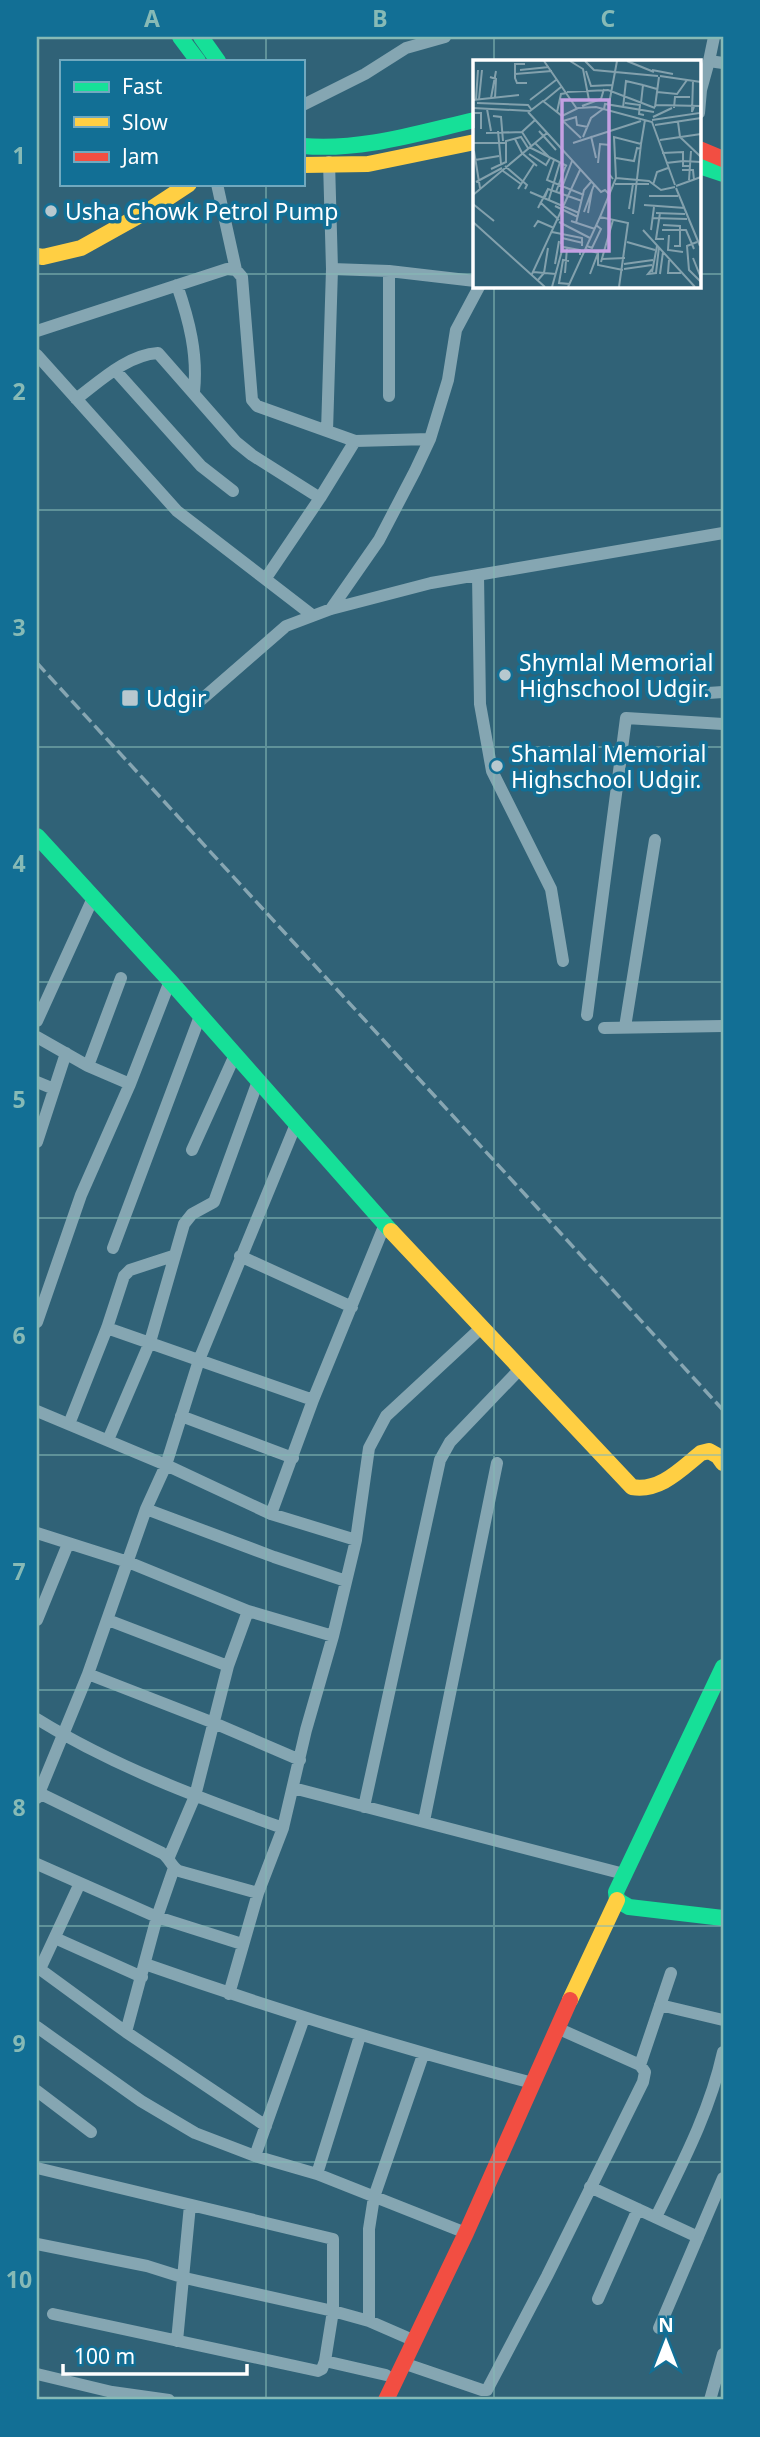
<svg xmlns="http://www.w3.org/2000/svg" width="760" height="2437" font-family="'Noto Sans',sans-serif">
<style>
.lines{fill:none;stroke-linecap:round;stroke-linejoin:round}
.street{stroke:#85a6b2;stroke-width:12}
.fast{stroke:#16e098;stroke-width:16}
.slow{stroke:#ffcf43;stroke-width:16}
.jam{stroke:#f24e42;stroke-width:16}
.rail{stroke:#87a6b2;stroke-width:3.5;stroke-dasharray:12 5;stroke-linecap:butt}
.grid{fill:none;stroke:#87bab6;stroke-width:2;stroke-opacity:0.55}
.poi-dot{fill:#b7c8cf;stroke:#126f95;stroke-width:2.5}
.labels{text-anchor:middle;dominant-baseline:central;stroke-width:7;stroke-linejoin:round;paint-order:stroke}
.poi-label{font-size:23px;fill:#fff;stroke:#126f95;text-anchor:start}
.inset-road{fill:none;stroke:#83a1ad;stroke-width:2}
.view{fill:#c4a0e2;fill-opacity:0.15;stroke:#c4a0e2;stroke-width:3.5}
.inset-edge{fill:none;stroke:#fff;stroke-width:3.5}
.neatline{fill:none;stroke:#87bab6;stroke-width:2.5}
.grid-label{font-size:23px;text-anchor:middle;font-weight:bold;fill:#87bab6}
</style>
<rect width="100%" height="100%" fill="#306277"/>
<g class="lines">
<!-- street -->
<path class="street" d="M709 61 714 37
M303 105 365 74 406 48 445 37
M699 113 701 90 709 61 723 63
M217 184 236 270
M332 269 389 271 475 281
M177 285C189 320 198 354 194 392
M37 331 227 269 236 270 242 277 252 400 257 406 355 441 430 439
M37 355 177 511 312 615
M115 370 201 466 233 491
M389 396V271
M76 399C100 381 127 355 158 353L236 442 252 455 320 498
M327 431 332 269 329 162
M478 575 480 704 492 771 551 889 563 961
M266 578 320 498 355 441
M331 609 379 540 415 471 430 439 448 380 456 330 480 285
M678 695 723 692
M188 701 201 700 286 626 331 609 431 583 723 533
M121 978 88 1066 130 1084
M587 1015 626 718 723 724
M37 1021 93 898
M625 1027 655 840
M604 1028 723 1026
M37 1037 88 1066
M37 1082 54 1089
M37 1142 66 1053
M192 1150 235 1055
M113 1248 200 1016
M240 1256 352 1307
M37 1322 81 1195 130 1084 170 981
M107 1328 313 1400
M37 1411 166 1465 271 1514 356 1540
M181 1416 293 1458
M69 1424 107 1328 124 1276 130 1270 173 1256
M108 1440 150 1342 184 1224 192 1214 214 1202 258 1081
M146 1509 274 1557 346 1581
M271 1514 313 1400 385 1224
M37 1533 128 1562 248 1611 333 1636
M37 1620 68 1544
M108 1620 228 1666
M88 1674 214 1723 300 1760
M37 1719C113 1766 199 1798 283 1828
M293 1788 624 1874
M37 1792 162 1853C170 1858 171 1867 179 1871L258 1893
M37 1798 88 1674 146 1509 166 1465 199 1360 296 1124
M364 1807 440 1460 450 1442 520 1369
M424 1821 497 1463
M169 1857 195 1796 228 1666 248 1611
M37 1864 157 1917 242 1944
M55 1938 142 1977
M145 1964C273 2009 402 2049 533 2083
M37 1967 126 2032 266 2126
M40 1969 80 1883
M229 1994 258 1893 283 1828 306 1730 333 1636 356 1540 369 1448 386 1416 481 1328
M660 2005 723 2020
M37 2027 141 2101 195 2133 255 2156 317 2174 466 2233
M126 2032 157 1917 174 1868
M640 2065 671 1973
M37 2091 91 2132
M255 2156 304 2018
M37 2168 333 2239V2311L325 2361 322 2369 318 2371 53 2314
M317 2174 360 2036
M590 2187 698 2237
M656 2217C682 2164 710 2111 723 2052
M37 2244 147 2266 185 2278 333 2311 369 2321 415 2341
M598 2299 638 2209
M369 2321V2229L374 2197 423 2055
M659 2328 723 2178
M177 2341 190 2205
M325 2361 386 2375
M403 2363 482 2390H487L547 2276 643 2082 645 2072 640 2065 557 2028
M37 2374 112 2392 169 2400
M710 2400 723 2354"/>
<!-- fast -->
<path class="fast" d="M180 37 198 61
M201 37 218 61
M303 146C362 151 418 133 475 120
M699 166 723 174
M37 836 170 981 391 1231
M723 1667 616 1892 617 1900 629 1907 723 1918"/>
<!-- slow -->
<path class="slow" d="M303 165 368 164 475 142
M37 256 43 257 81 248 151 209 189 184
M391 1231 632 1487C660 1492 681 1469 701 1453L709 1451 718 1456 723 1463
M570 2000 617 1900"/>
<!-- jam -->
<path class="jam" d="M699 149 723 159
M386 2400 466 2233 570 2000"/>
<!-- rail -->
<path class="rail" d="M37 663 723 1410"/>
</g>
<!-- grid -->
<path class="grid" d="M266 37V61M494 37V61M266 184V2400M37 274H475M699 274H723M494 285V2400M37 510H723M37 747H723M37 982H723M37 1218H723M37 1455H723M37 1690H723M37 1926H723M37 2162H723"/>
<!-- markers -->
<g class="poi-dot">
<circle cx="51" cy="211" r="7"/>
<circle cx="505" cy="675" r="7"/>
<rect x="121" y="689" width="18" height="18" rx="3.5"/>
<circle cx="497" cy="766" r="7"/>
</g>
<g class="labels">
<!-- poi labels -->
<g class="poi-label">
<text x="65" y="211">Usha Chowk Petrol Pump</text>
<text x="519" y="662">Shymlal Memorial<tspan x="519" dy="26">Highschool Udgir.</tspan></text>
<text x="146" y="698">Udgir</text>
<text x="511" y="753">Shamlal Memorial<tspan x="511" dy="26">Highschool Udgir.</tspan></text>
</g>
</g>
<!-- overview -->
<g transform="translate(473 60)">
<rect width="228" height="228" fill="#306277"/>
<path class="inset-road" d="M71 1 104 49M97 1 110 9 116 40M112 1 121 10 185 16M154 1 181 12M52 4H42V18L44 23H54M47 10 76 7M179 10 200 14M113 11 118 26 139 25M42 14 79 11M187 16 228 22M17 17 23 19 22 38M220 21 219 52 221 47M94 32 135 30 182 48M184 32 204 34 214 20M18 38 23 11M3 39 5 10M6 39 9 10M0 40 46 35M57 40 83 20M71 41 88 27M4 43 55 45 58 49M152 43 167 45 166 54 171 55M168 43 170 25 184 29M136 44 144 1M109 46 128 39 131 29M182 47 186 17M0 48 57 51 70 41 89 56 105 48 123 47 179 62 202 125M150 48 153 21 170 25M201 48 202 37H217M14 49 18 71M131 49 132 44 181 52M55 52 128 132 132 130 137 135M84 52 88 34 94 33M20 56 28 57 30 81M180 57 199 48M179 60 227 53V46L183 45M90 61 103 57 104 65 115 67M90 61 108 78M205 62 207 77 228 97M182 65 228 58M1 68V53H8V69M25 71 28 104M66 71 83 90M13 73 50 72M118 76 123 98M110 77 118 58 130 49M42 79 49 93 64 106M187 80 228 74M0 83H33M62 83 76 97 94 106M100 83 168 61M136 85V114L140 119M58 86 49 72 62 60M56 87 76 97M1 91 7 128M189 93 210 92V101L193 103M56 94 73 105 77 98M143 98 161 101 164 88 168 89M2 100 26 96M81 100 74 120 111 135M125 103 127 84 137 85M32 106 54 125 52 129M216 106H210V101L228 102M18 109 33 102V81L48 77 55 88M209 110H220L221 120M30 111 48 124M143 118 176 121 188 130 202 127M216 120 218 91M3 122 29 108M142 124H176M180 125 184 112 195 108M203 126 228 117M203 128 227 186M45 129 61 104M57 132 106 153M83 132 93 105M87 133 99 101M0 135 74 73M176 136H205M72 137 75 129 109 141M76 139 87 102M67 142 86 160M0 144 21 161M171 145 212 148M82 146 105 157M65 148 75 129M156 149 160 124M111 152 121 125M115 153 119 130M183 153 212 154M187 153 183 179H191M160 154 168 84M180 158 214 159M98 161 122 169M0 162 72 227M86 162 117 178M103 163 111 130 118 122M190 165 207 166V186H201M61 167 65 161 81 168M170 170 222 227M178 170 181 147M189 170H213L221 189M79 172 109 178V186M196 175 195 190 210 192M154 182 182 190M224 182 214 186 216 210 228 222M88 184 89 178 110 183M114 186 119 188 128 169 123 165M112 189 125 193 117 214M125 193V205L150 210M220 198 228 218M129 199 152 198M196 200 195 213H208M96 201 90 200 86 223 97 224M128 202 140 160M82 204 86 181M151 204 180 200M151 209 179 205M179 209 175 214 183 213 186 187M60 212 83 214M179 212 184 186M92 213 94 188M59 214 107 110M187 214 190 192M65 220 71 213 75 188M79 227 90 187 107 190V195M95 227 127 157M146 227 155 163 127 157 143 118 141 77 168 84 172 60"/>
<path class="view" d="M89 40H136V191H89Z"/>
<rect width="228" height="228" class="inset-edge"/>
</g>
<!-- border -->
<rect width="760" height="2437" fill="none" stroke="#126f95" stroke-width="77"/>
<!-- legend -->
<rect x="60" y="60" width="245" height="126" fill="#126f95" stroke="#71a9bf" stroke-width="2"/>
<rect x="74" y="82" width="35" height="10" fill="#16e098" stroke="#71a9bf" stroke-width="2"/>
<text x="122" y="94" font-size="21" fill="#ffffff">Fast</text>
<rect x="74" y="117" width="35" height="10" fill="#ffcf43" stroke="#71a9bf" stroke-width="2"/>
<text x="122" y="130" font-size="21" fill="#ffffff">Slow</text>
<rect x="74" y="152" width="35" height="10" fill="#f24e42" stroke="#71a9bf" stroke-width="2"/>
<text x="122" y="164" font-size="21" fill="#ffffff">Jam</text>
<!-- north arrow -->
<g transform="translate(666 2342)" stroke="#126f95" stroke-width="5" paint-order="stroke">
<path d="M0-5L12 26L0 18L-12 26Z" fill="#ffffff"/>
<text y="-10" font-size="19" font-weight="bold" text-anchor="middle" fill="#ffffff">N</text>
</g>
<!-- scale -->
<path d="M63 2364v10h184v-10" fill="none" stroke="#ffffff" stroke-width="3.5"/>
<text x="74" y="2364" font-size="21" fill="#ffffff" stroke="#126f95" stroke-width="5" paint-order="stroke">100 m</text>
<rect x="38" y="38" width="684" height="2360" class="neatline"/>
<g class="grid-label">
<text x="152" y="27">A</text>
<text x="380" y="27">B</text>
<text x="608" y="27">C</text>
<text x="19" y="164">1</text>
<text x="19" y="400">2</text>
<text x="19" y="636">3</text>
<text x="19" y="872">4</text>
<text x="19" y="1108">5</text>
<text x="19" y="1344">6</text>
<text x="19" y="1580">7</text>
<text x="19" y="1816">8</text>
<text x="19" y="2052">9</text>
<text x="19" y="2288">10</text>
</g>
</svg>
